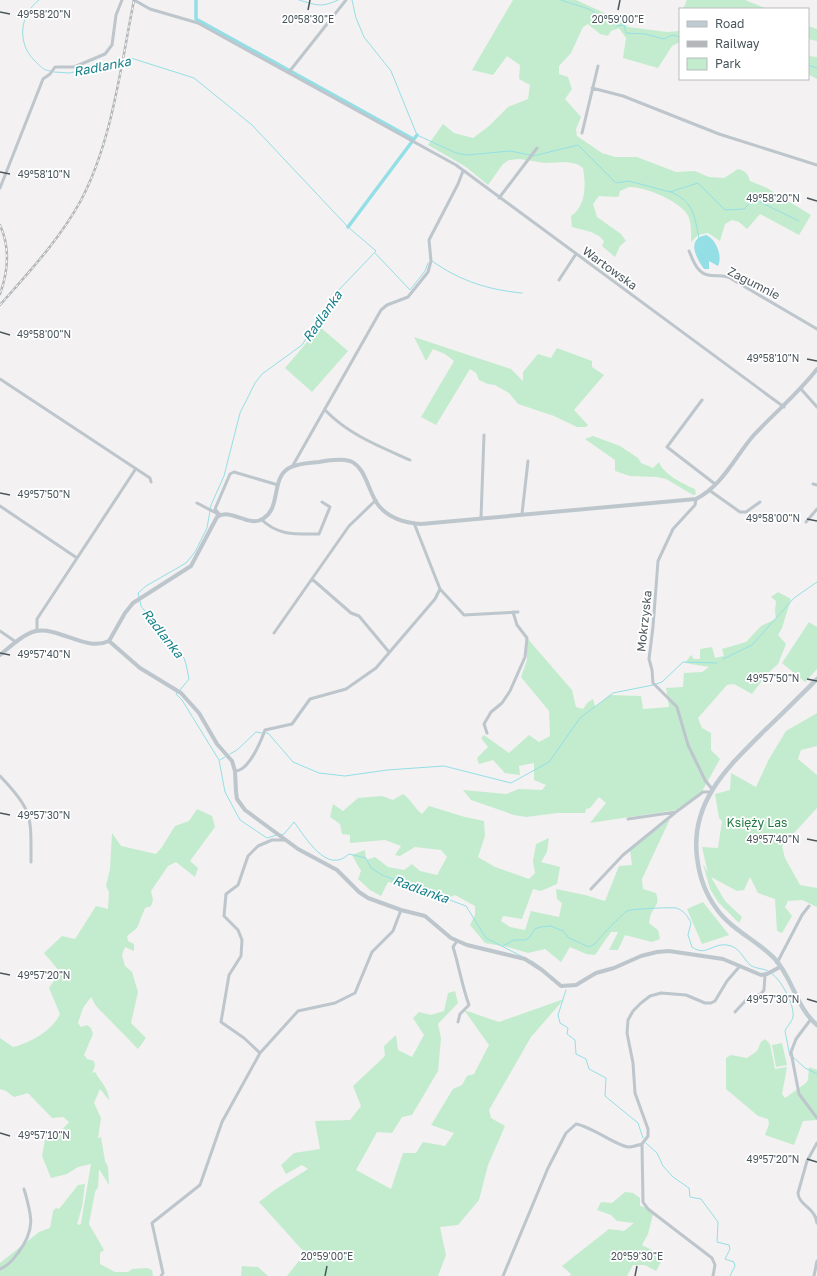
<svg xmlns="http://www.w3.org/2000/svg" width="817" height="1276" font-family="'Golos Text',sans-serif">
<style>
.green{fill:#c3ecce}
.water{fill:#94dfe6}
.lines{fill:none;stroke-linecap:round;stroke-linejoin:round}
.stream{stroke:#94dfe6;stroke-width:1}
.canal{stroke:#94dfe6;stroke-width:3.5}
.minor{stroke:#bdc6cc;stroke-width:3}
.tertiary{stroke:#bdc6cc;stroke-width:4}
.secondary{stroke:#bec9d0;stroke-width:4.5}
.rail-casing{stroke:#b3b7ba;stroke-width:2.5}
.rail{stroke:#fff;stroke-width:1;stroke-dasharray:3;stroke-linecap:butt}
.ticks{fill:none;stroke:#4a565c;stroke-width:1.5}
.labels{text-anchor:middle;dominant-baseline:central;stroke-width:3.5;stroke-linejoin:round;paint-order:stroke}
.street-label{font-size:12px;fill:#4a565c;stroke:#fff}
.park-label{font-size:12px;fill:#1f7941;stroke:#fff}
.water-label{font-size:13px;font-style:italic;fill:#17818b;stroke:#fff}
.ticks-label{font-size:10px;text-anchor:middle;fill:#4a565c;stroke:#fff;stroke-width:3.5;stroke-linejoin:round;paint-order:stroke}
</style>
<rect width="100%" height="100%" fill="#f3f1f1"/>
<!-- green -->
<path class="green" d="M513 0H576L622 21 628 27 667 32 679 31 680 28V42L672 46 658 68 623 58 626 38 619 28 611 31 608 36 600 34 588 24 583 27 571 53 559 66V74L568 77 572 89 565 99 581 117 576 129 577 136 602 153 615 157H637L676 172 695 171 709 177 724 178 738 169C746 171 748 174 750 181L767 188 811 215 799 235 760 214 747 229 739 222 732 220 725 224 720 241 708 233 698 235 691 242C691 233 692 222 687 214 679 201 644 186 629 187 626 188 623 190 620 191L619 196 616 197 599 196 593 204 597 217 621 234 626 241 620 246 615 257 602 246 604 241 599 236 591 232 572 227 571 216C586 206 586 185 583 168L577 164 566 162 545 163 520 159 509 160 503 164 488 185 466 167 428 145 443 124 454 133 473 138 489 126 508 107 528 99 530 85 519 79 520 65 507 56 493 75 472 70Z
M687 0H745L768 9H683Z
M808 26 817 29V41L808 39Z
M808 56 817 57V79L808 74Z
M320 327 348 351 312 392 285 368Z
M414 337 511 369 523 381V372L538 354 551 358 557 348 592 361V367L604 375 574 410 588 425 586 427H577L554 416 518 404 509 393 495 385 488 384 479 380 476 373 470 369 436 425 421 417 454 361 445 354 433 349 426 361Z
M593 436 620 446 638 458 641 463 653 468 659 462C663 474 683 484 695 489L696 494 693 495 666 479 657 477 630 476 615 471V460L585 439Z
M778 592 791 599 782 628 778 635 786 644 778 664 767 674 752 694 734 684 727 685 698 718 702 728 711 733V750L720 759 700 795 676 810 590 823 606 803 599 797 590 808 586 809 585 813H557L526 817 514 815 471 800 463 790 506 794 519 789 542 790 546 785 534 780V763L519 766 520 775 505 773 493 760 479 764 477 758 488 747 481 738 484 735 509 753 529 735 539 742 550 736 549 711 521 677 527 660V638L572 690 576 707 583 709 588 702 593 699 595 707 610 695 641 696 643 709 669 707 666 688 683 687 684 673 702 672 709 667 685 663 691 655 694 659H700V649L712 647 715 658 724 656 722 649 746 642 761 626 776 619 775 611 776 601 771 597Z
M809 622 817 627V669L805 682 782 663Z
M817 713V746L801 750 798 759 817 775V808L782 846 785 858 800 885 817 888V907L802 900 788 901 785 907 792 916 782 933 777 931 775 899 758 893 750 877 744 890 737 891 711 877 725 901 742 917 739 923 718 902 710 889 703 864 708 873 702 847 718 848 722 821 719 818 715 794 730 790 731 773 756 787 769 759 786 731Z
M403 794C411 799 414 808 422 814L429 806 465 817 484 821 485 836 478 857 495 867 529 879 535 873 533 861 536 844 549 838 547 852 541 862 560 867 557 884 541 891 533 889 522 919 503 916 501 921 510 927 525 930 531 911 559 917 562 903 557 899 556 889 585 895 605 901 619 866 632 865 630 850 670 819 642 879 643 889 656 893C659 902 657 904 652 912 650 915 650 919 649 923L658 930 660 939 652 942 625 935 618 950H609L618 932H611L595 955 586 954 570 947 561 962 545 949 528 953 508 947 485 943 470 925 475 915V906L455 895 440 902 414 888 388 882 381 896 370 890 358 879 361 871 352 855 365 850 366 860 375 857 388 867 404 870 412 864 420 871 437 875 447 857 441 850 415 847 400 856 395 855 401 846 385 840 350 843V835L342 834 340 824 330 817 333 804 343 811 358 798 382 796 393 800Z
M197 809 212 816 215 827 190 861 198 868 195 877 176 862 168 866 151 891 153 900 151 906 145 908 137 928 127 936 128 941 134 944V951L125 947 122 955 125 966 132 972 138 992 131 1023 146 1038 138 1049 96 1006 91 997 83 1008 78 1023 81 1027 87 1025 91 1028 93 1034 84 1055 87 1059 94 1061 95 1066 92 1073 95 1072C100 1081 109 1089 109 1100L100 1089 94 1103 101 1118 98 1138 101 1137 105 1161 108 1167 109 1185 99 1169 98 1187 95 1192 89 1224 104 1250 100 1253V1264L115 1272H128L132 1269 147 1268 152 1270 153 1276H0V1263L39 1232 50 1228 53 1211 56 1208 59 1209 78 1185 85 1184 82 1207 77 1224 80 1225 81 1223 91 1164 78 1167 67 1174 51 1178 42 1156 45 1140 61 1131 69 1122 63 1117 52 1118 28 1093 14 1097 6 1091 0 1089V1038L13 1047C30 1043 52 1031 60 1014L49 988 60 972 44 953 62 936 75 939 96 906 108 909 109 892 106 886 110 869 112 833 121 846 156 854 162 847 175 826 189 821Z
M703 902 729 935 702 944 687 909Z
M455 991 458 1003 438 1024 441 1038 438 1071 412 1115 402 1117 392 1133 377 1132 356 1170 391 1189 403 1153H416L423 1142 445 1146 454 1133 431 1125 453 1089 462 1085 467 1076 474 1074 489 1045 464 1010 499 1022 564 999 531 1037 489 1110 491 1118 505 1126 488 1165 479 1200 458 1225 440 1227 446 1255 438 1276H287L305 1253 259 1202 276 1189 308 1169 302 1165 286 1174 281 1165 294 1153 320 1149 315 1121 350 1120 361 1106 353 1086 385 1056 384 1046 396 1035 398 1050 412 1057 424 1035 413 1018 419 1012 431 1015 444 1011 448 993Z
M765 1039 770 1044 775 1069 787 1067 782 1094 785 1098 806 1083 808 1080 809 1067 817 1070V1120L803 1121 794 1145 765 1135 769 1124 768 1119 758 1116 726 1089V1058L731 1055 747 1058 757 1051 761 1042Z
M782 1043 787 1065 776 1067 772 1045Z
M625 1192 633 1193 640 1198V1206L645 1207 653 1214 648 1234 642 1245 664 1256 656 1271 645 1265H633L627 1276H570L571 1274 562 1266 609 1229 624 1231 634 1223 617 1221 611 1215 597 1210 601 1202 612 1203Z
M242 1266 258 1267 268 1276H241Z"/>
<!-- water -->
<path class="water" d="M706 235C716 239 723 256 718 266L709 261V269H704C696 258 686 239 706 235Z"/>
<g class="lines">
<!-- stream -->
<path class="stream" d="M39 0C19 15 17 44 35 61 40 66 43 70 50 71
M299 0C316 5 321 8 338 0
M352 0 356 18 364 37 391 71 417 135 456 153 467 155 510 151 530 155
M561 0C568 3 590 8 594 12 596 14 596 16 598 17L604 16 617 26 624 25 626 33 645 34 664 39 672 35 680 37
M808 65 817 68
M54 72 70 73 131 58 194 78 252 125 348 227 376 251 334 295 302 345 262 374 255 383 240 413 224 476 211 505 207 528 195 552 186 563 146 586 138 593 139 597
M533 156 578 145 616 183 629 181 670 192 698 183 725 210 744 209 751 202H760L799 221
M671 192C694 202 694 215 699 238
M375 253 410 290 425 271 428 263
M432 261C460 281 489 290 522 293
M140 601 141 606 170 644 184 658 186 664 189 679 180 690
M723 659 752 645 794 598 817 582
M656 684 662 682 683 662 717 663
M177 692 176 694 182 700 219 760 225 792 240 820 267 838 277 835
M266 733H268L293 762 319 773 345 776 387 770 444 766 511 783 549 762 580 718 613 693 653 685
M230 754 237 750 256 732 262 733
M220 760 225 757
M280 835 284 834 294 822C306 838 327 875 349 854L366 858 371 868 382 875 466 906 486 938 523 957
M503 946 514 940H525L529 938 535 929 540 927 551 926 563 931 569 938 589 947 595 944C597 940 623 913 627 911 629 909 673 907 676 908 683 910 688 916 691 923L688 935 692 947C706 957 712 943 727 945 740 947 742 957 750 965 755 969 763 968 768 971
M532 961 540 967
M772 974C781 979 795 1006 793 1017 792 1022 787 1026 785 1031L790 1056
M566 990 558 1015 560 1023 568 1028 567 1034 575 1040 576 1054 586 1059 589 1069 606 1078 605 1096 638 1123 643 1138
M793 1057 805 1068 817 1074
M646 1143 657 1153 663 1166 673 1177 689 1188 690 1197 701 1199 718 1222 717 1242 729 1245 730 1249 725 1259 734 1262 735 1266 730 1276"/>
<!-- canal -->
<path class="canal" d="M196 0V19L413 139
M348 227 417 135"/>
<!-- minor -->
<path class="minor" d="M134 0 150 9 198 23 456 165 784 407
M289 72 346 0
M592 88 623 96 719 134 817 165
M582 133 598 66
M0 188 43 79 50 74 55 67H74L105 54 112 45 116 15 122 0
M499 198 537 148
M689 251C693 260 697 273 708 275 716 277 722 274 730 278L817 329
M559 280 576 254
M0 379 150 478 151 482
M801 389 817 407
M702 400 667 447 715 484
M325 410C349 435 379 446 410 460
M292 467 381 310 387 305 408 297 428 272 431 261 429 240 458 184 463 171
M813 484 817 485
M709 490 740 512H746L760 502
M696 499 695 505 673 529 658 561 653 627 649 659 652 670 653 683 677 707 688 745 705 780 712 789
M197 503 218 514
M0 506 77 558
M522 514 528 461
M220 515 215 509 230 474 234 472 278 485
M481 518 484 435
M262 520C279 536 296 534 319 534L330 507 322 502
M806 522 817 509
M414 523 440 589 464 615 518 612
M312 579 351 613 359 616 389 652
M0 631 16 642
M37 631V619L135 470
M274 633 349 526 376 500
M487 733 484 724 491 712 502 703 510 691 525 657 527 638 517 625 513 612
M235 771C249 771 261 741 265 730L292 724 310 699 346 689 376 668 435 599 440 589
M0 776C33 810 31 816 31 862
M628 819 676 812 703 792H710
M591 889 623 855 676 812
M457 941 453 947C459 966 462 986 469 1005L460 1014 458 1022
M777 963 802 915 809 906
M735 1012 747 999 761 994 764 990 765 975
M811 1019 796 1039 791 1052 799 1094 817 1118
M260 1053 244 1038 221 1022 229 975 241 956 242 940 238 930 224 916 226 894 238 885 248 856 258 846 272 840H285
M817 1143 807 1161 798 1193C799 1206 815 1207 817 1223
M0 1269C8 1266 13 1260 18 1253 36 1229 32 1216 24 1189
M161 1276 163 1273 152 1223 200 1185 222 1122 260 1053 298 1011 335 1003 355 993 372 952 393 931 401 910
M503 1276 548 1168 566 1133 576 1124C593 1127 618 1147 629 1147 633 1147 638 1145 642 1144
M713 1276 715 1265 712 1258 648 1209 643 1202 642 1144 648 1136V1129L635 1093 633 1063 627 1033 628 1020 633 1011 641 1003 650 996 661 993 686 995 705 1003H711L715 1001 727 981 740 966
M814 1276 817 1261"/>
<!-- tertiary -->
<path class="tertiary" d="M109 641 140 668 181 693 199 713 217 744 232 761 235 771 236 792 237 799 245 810 298 849 337 870 359 892 368 898 401 910 425 916 451 938 467 945 525 959 542 970 561 986 576 985 596 973 614 968 641 956 657 952 669 951 723 959 761 975 767 974 780 967
M0 655C10 647 23 634 36 631 60 627 86 652 109 641L125 613 133 603 191 566 217 517C231 507 249 529 264 518 281 507 271 478 289 468 298 463 310 463 319 462 329 460 340 458 350 461 367 468 368 493 379 506 389 518 406 523 421 524L696 499C722 486 735 457 753 436 774 413 798 394 817 369"/>
<!-- secondary -->
<path class="secondary" d="M817 679C800 696 783 713 765 730 729 766 690 801 697 857 699 875 705 893 716 908 731 930 757 940 775 959 793 979 796 1007 817 1025"/>
<defs>
<path id="rail" d="M0 225C10 247 8 272 0 294
M0 305C29 272 59 240 80 202 112 143 121 65 134 0"/>
</defs>
<!-- rail casing -->
<use href="#rail" class="rail-casing"/>
<!-- rail -->
<use href="#rail" class="rail"/>
</g>
<!-- ticks -->
<path class="ticks" d="M308 10 310 0M618 10 620 0M0 12 10 14M0 172 10 174M807 198 817 201M0 332 10 335M807 359 817 361M0 493 10 495M807 519 817 521M0 653 10 655M807 679 817 681M0 813 10 815M807 839 817 841M0 973 10 975M807 999 817 1002M0 1133 10 1136M807 1159 817 1162M325 1276 327 1266M635 1276 637 1266"/>
<g class="labels">
<!-- street labels -->
<g class="street-label">
<text transform="translate(610 268) rotate(36)">Wartowska</text>
<text transform="translate(754 283) rotate(27)">Zagumnie</text>
<text transform="translate(644 621) rotate(-84)">Mokrzyska</text>
</g>
<!-- park labels -->
<g class="park-label">
<text x="757" y="822">Księży Las</text>
</g>
<!-- water labels -->
<g class="water-label">
<text transform="translate(102 66) rotate(-11)">Radlanka</text>
<text transform="translate(322 316) rotate(-55)">Radlanka</text>
<text transform="translate(163 633) rotate(52)">Radlanka</text>
<text transform="translate(421 889) rotate(20)">Radlanka</text>
</g>
</g>
<g class="ticks-label">
<text x="44" y="18">49°58'20"N</text>
<text x="308" y="23">20°58'30"E</text>
<text x="618" y="23">20°59'00"E</text>
<text x="44" y="178">49°58'10"N</text>
<text x="773" y="202">49°58'20"N</text>
<text x="44" y="338">49°58'00"N</text>
<text x="773" y="362">49°58'10"N</text>
<text x="44" y="498">49°57'50"N</text>
<text x="773" y="522">49°58'00"N</text>
<text x="44" y="658">49°57'40"N</text>
<text x="773" y="682">49°57'50"N</text>
<text x="44" y="819">49°57'30"N</text>
<text x="773" y="843">49°57'40"N</text>
<text x="44" y="979">49°57'20"N</text>
<text x="773" y="1003">49°57'30"N</text>
<text x="44" y="1139">49°57'10"N</text>
<text x="773" y="1163">49°57'20"N</text>
<text x="327" y="1260">20°59'00"E</text>
<text x="637" y="1260">20°59'30"E</text>
</g>
<!-- legend -->
<rect x="679" y="8" width="130" height="72" fill="#ffffff" stroke="#b7bbbe"/>
<rect x="687" y="21" width="20" height="6" fill="#bec9d0" stroke="#b7bbbe"/>
<text x="715" y="28" font-size="12" fill="#4a565c">Road</text>
<rect x="687" y="41" width="20" height="6" fill="#b3b7ba" stroke="#b7bbbe"/>
<text x="715" y="48" font-size="12" fill="#4a565c">Railway</text>
<rect x="687" y="58" width="20" height="12" fill="#c3ecce" stroke="#b7bbbe"/>
<text x="715" y="68" font-size="12" fill="#4a565c">Park</text>
</svg>
